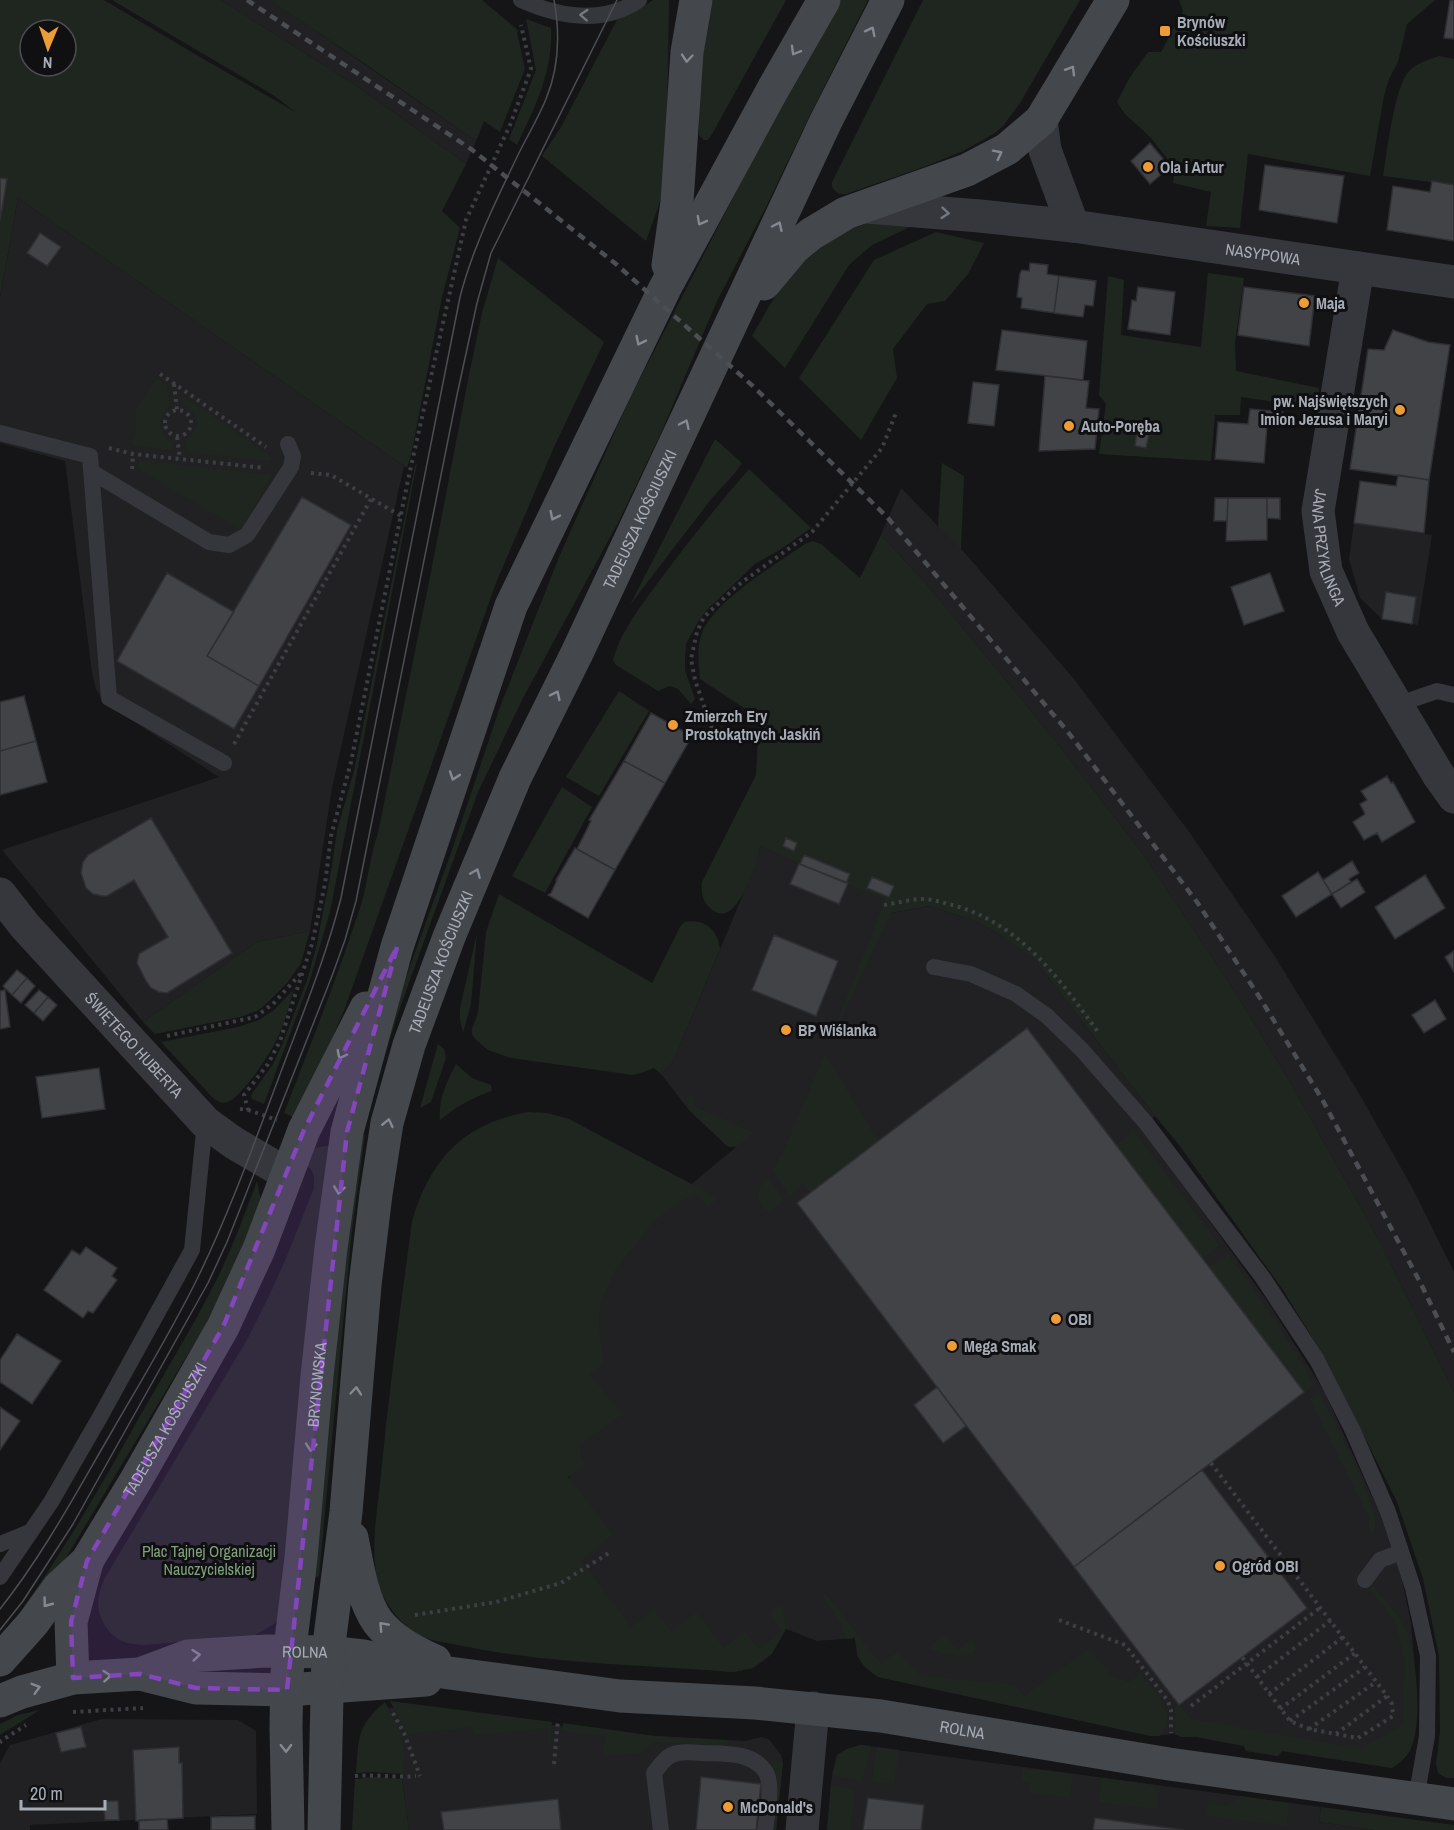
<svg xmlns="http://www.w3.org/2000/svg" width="1454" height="1830" font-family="'Archivo Narrow',sans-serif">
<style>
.built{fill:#212124}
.green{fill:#1f261f;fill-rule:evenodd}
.building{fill:#414347;stroke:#2f2f33;stroke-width:1.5}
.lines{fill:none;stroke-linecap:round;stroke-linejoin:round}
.path{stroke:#3c3f43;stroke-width:4;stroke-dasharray:3 4.5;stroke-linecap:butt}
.lane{stroke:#36373c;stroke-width:16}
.street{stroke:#36373c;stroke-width:33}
.secondary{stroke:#44474c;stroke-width:33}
.tram{stroke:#4b4e53;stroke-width:1.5}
.rail{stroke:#4b4e53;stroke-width:4.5;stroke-dasharray:8 6;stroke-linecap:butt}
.oneway{stroke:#747880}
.oneway2{stroke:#848992}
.marked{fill:#8446bd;fill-opacity:0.2;stroke:#8446bd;stroke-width:4.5;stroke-dasharray:12 8;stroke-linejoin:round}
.poi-dot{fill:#ed9c36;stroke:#101012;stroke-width:2}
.labels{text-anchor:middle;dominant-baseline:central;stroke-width:6;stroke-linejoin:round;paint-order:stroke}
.poi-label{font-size:16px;font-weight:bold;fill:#a7adb7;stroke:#101012;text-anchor:start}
.street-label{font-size:16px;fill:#a7adb7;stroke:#101012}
.park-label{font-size:16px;fill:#80a17e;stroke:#101012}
</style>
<rect width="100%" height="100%" fill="#151517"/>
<!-- built -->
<path class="built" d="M221 0H270L281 7 476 141 466 164 355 85Z
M18 198 404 466 332 788 310 931 257 942 143 1022 2 850 219 777 109 705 101 698 96 689 92 673 65 461 0 443V298Z
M901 488 938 526 944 529 1074 679 1190 833 1274 955 1360 1095 1414 1191 1454 1272V1392L1381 1244 1290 1082 1235 992 1145 857 1054 739 929 587 881 535Z
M1354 523 1432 535 1418 625 1382 619 1360 598 1349 559Z
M767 830 906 883 892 913 929 906 972 920 1001 935 1018 946 1034 959 1155 1116 1141 1127 1268 1302 1324 1391 1380 1514 1403 1584 1411 1624 1416 1679V1724L1413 1740 1410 1751 1402 1761 1392 1768 1282 1751 1278 1756 1246 1751 1244 1746 1197 1737H1181L1175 1734 1151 1736 878 1677 864 1666 857 1656 855 1638 817 1641 786 1629 772 1654 763 1661 753 1668 734 1672 558 1659 578 1343 607 1270 652 1217 736 1147 727 1146 689 1110 661 1074 671 1064 677 1052 742 897Z
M384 1707 655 1736 745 1741 761 1737 769 1739 781 1755 783 1763 776 1830H409L402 1777Z
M102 1719 238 1720 256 1731 257 1814 30 1825V1830H0V1763L10 1745Z
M860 1745 1321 1807 1319 1822 1374 1830H827L831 1782 837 1755 847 1749Z"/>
<!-- green -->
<path class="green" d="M0 0H104L200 57 297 113 273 95 112 0H221L355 85 466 164 442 211 460 228 442 297 411 455 407 468 18 198 0 297ZM30 30H66V66H30Z
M270 0H482L519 31 517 32 525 69 500 132 484 121 476 141 371 68Z
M653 0H669L667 128 661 199 646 241 542 156 561 127 618 18 643 7Z
M713 0H786L711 136 708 140H704L699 135 700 35Z
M841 0H868L811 113 766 207 717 301 661 433 620 519 523 698 478 792 397 1016 373 1094 368 1118 360 1119 382 1044 452 850 500 707 559 557 629 400 758 149Z
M923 0H1080L1020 103 1003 126 995 133 983 140 961 152 918 169 846 194C839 195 831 191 832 182Z
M1179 0H1435L1407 24 1398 62 1389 79 1384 96 1370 176 1248 154 1240 228 1206 226 1211 192 1173 183 1175 169 1150 137 1124 113 1117 102 1130 77 1148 52H1161L1183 11Z
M526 19 551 28C553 72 535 107 517 145L509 139 536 70Z
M1439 56 1454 59V185L1383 176C1387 153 1394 87 1409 71 1417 63 1428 60 1439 56Z
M884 217 914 225 872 245 849 265 785 368 752 336 771 303 794 268 830 237Z
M936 232 984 243 968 274 945 301 927 304 893 349 897 378 861 440 799 378 874 260Z
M498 258 604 342 554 447 496 583 345 1008 333 1037 293 1117 284 1113C311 1044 338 975 361 905 368 881 370 856 378 833L429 582 469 375 482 313Z
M1208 273 1244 278 1235 343 1236 371 1319 388 1317 408 1241 397 1240 415H1215L1211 461 1099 454 1106 404 1099 395 1108 276 1124 280 1121 335 1201 347Z
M157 378 166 384 170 406 165 411 159 424 164 437 172 442V450L132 445 136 434V408Z
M181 394 270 456 272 458 269 461 187 452 185 441C200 429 201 414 183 405Z
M715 439 742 463 735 473 712 498 630 605Z
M139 461H145L272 475 241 530 140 470 138 465Z
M417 463 330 912 310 980 264 1104 252 1099 251 1095 273 1064 282 1045 307 980 316 948 332 866 337 830 354 771 415 466Z
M942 463 964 476 961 549 938 526Z
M749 469 811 528 781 549 755 564 707 610 698 622 686 644 685 659V670L695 699 691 704 678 689 670 686 658 691 616 665 613 660C620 633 638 610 654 588 684 547 716 507 749 469Z
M881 535 929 587 1054 739 1145 857 1235 992 1290 1082 1381 1244 1454 1392V1778H1446L1438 1773 1436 1764 1440 1732 1439 1656 1423 1579 1397 1502 1326 1360 1283 1290 1179 1145 1155 1116 1034 959 1001 935 972 920 929 906 891 913 825 1053 878 1141 810 1193 804 1183 790 1196 772 1171 784 1150 825 1053 885 900 846 883 850 874 804 855 800 864 761 846C756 861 737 934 710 908 702 901 701 892 702 882L756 775 759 718 700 679C699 664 696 648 702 633 715 600 775 565 805 544L812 541 821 544 860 578Z
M619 691 649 711 599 796 566 777Z
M562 787 592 807 545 893 512 876Z
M499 894 652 983 680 927 684 922C704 918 718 929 720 949L677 1052 671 1064 661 1074 654 1068 644 1072 633 1075 511 1058 488 1050 475 1039 472 1034V1029L478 1013 486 932Z
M310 931 301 963 288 982 264 1006 257 1011 240 1017 155 1034 143 1022 257 942Z
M477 933 471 1004 463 1033 460 1019V1008Z
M294 989C289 1006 285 1023 277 1039 270 1054 242 1097 227 1102 222 1104 218 1101 214 1099L161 1042 238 1027 259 1020 274 1010Z
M438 1044 444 1049 446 1058 431 1102 420 1108Z
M456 1064 472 1078 491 1085 492 1091C473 1097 456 1107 440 1120 438 1099 447 1082 456 1064Z
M691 1096 695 1097 694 1106 752 1132C748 1140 736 1150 727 1146L689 1110 686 1097Z
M527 1112 547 1113 569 1119 718 1198 708 1207 695 1194 678 1203 655 1220 616 1269 601 1301 599 1313 600 1341 604 1358 603 1364 590 1374 622 1414 580 1445 581 1456 585 1465 568 1477 613 1534 581 1561 631 1627 654 1610 671 1632 696 1612 724 1648 745 1632 759 1649 782 1631 770 1613 779 1606 783 1607 786 1629 772 1653 753 1668 734 1672C643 1665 547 1664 458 1645 444 1642 427 1641 415 1633 397 1620 381 1599 377 1578 370 1544 378 1508 381 1474 389 1389 401 1305 412 1221 431 1159 462 1125 527 1112Z
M1134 1131 1220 1246 1202 1259 1116 1145Z
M365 1135 352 1230 319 1576 314 1579 356 1137Z
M333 1145 282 1614 274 1624 254 1636 143 1645C135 1644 127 1644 120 1640 105 1632 95 1611 99 1595 100 1588 103 1582 106 1576L248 1338 270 1294 287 1256 314 1188V1176L311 1169 307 1166 315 1148Z
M767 1177 784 1200 770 1212C753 1206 757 1188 767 1177Z
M257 1181 261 1200 258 1211 224 1288 203 1329 60 1568 0 1639C54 1569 97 1493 140 1416 166 1370 194 1325 218 1277 233 1246 245 1213 257 1181Z
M1228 1255C1260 1296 1288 1339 1314 1385L1304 1392 1209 1267Z
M1319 1392C1331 1416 1381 1506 1375 1528 1374 1531 1372 1534 1370 1536L1369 1517 1310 1399Z
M1369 1587H1374C1383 1599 1395 1610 1403 1624 1417 1648 1424 1728 1409 1752 1405 1759 1398 1763 1392 1768L1282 1751 1278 1756 1246 1751 1244 1746 1197 1737H1181L1175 1734V1707L1179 1705 1190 1719 1360 1749 1403 1725 1405 1660 1395 1622Z
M826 1594 881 1664 897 1652 921 1676 1015 1685 1024 1696 1090 1648 1112 1676 1129 1682 1141 1674C1155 1693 1179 1713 1160 1736H1151L878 1677C859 1664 859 1659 855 1638L846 1639 842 1625 823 1596Z
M945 1635 957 1650 973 1638C977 1644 977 1650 972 1655 956 1657 943 1655 928 1648Z
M390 1701 552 1722 550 1750 547 1728 474 1735 473 1727 407 1734Z
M385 1702 402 1735 404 1755 403 1774 373 1772 356 1773C359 1738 356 1727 385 1702Z
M40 1710 0 1735V1724L18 1715Z
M563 1723 655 1736 727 1740V1746L654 1742 641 1753 603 1756 605 1736 562 1731Z
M860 1745 871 1746 862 1781 832 1775 837 1755 847 1749Z
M877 1747 899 1750 894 1784 872 1781Z
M769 1761 783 1763 776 1830H773C775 1810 785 1778 769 1761Z
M1023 1768 1073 1774 1070 1798 1028 1792 1030 1783 1021 1782Z
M373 1777 402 1779 409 1830H352L355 1779Z
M1102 1778 1154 1785 1159 1796 1157 1809 1099 1802Z
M831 1786 855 1789 850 1830H827Z
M1241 1796 1289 1803 1286 1826 1206 1816 1209 1803 1228 1806Z
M1321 1807 1454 1825V1830H1374L1319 1822Z"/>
<!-- building -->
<path class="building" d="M1450 0H1454V39L1444 38Z
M1150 143 1170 167 1150 184 1131 161Z
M1265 165 1344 176 1337 223 1259 210Z
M0 178 7 179 0 221Z
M1432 181 1454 185V241L1387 230 1393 186 1430 192Z
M40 233 61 247 47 266 27 253Z
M1030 263 1048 265 1047 274 1059 276 1054 313 1021 308 1022 298 1017 297 1020 273 1022 270 1029 271Z
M1059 276 1096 281 1093 306 1085 305 1083 317 1054 313Z
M1138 287 1175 292 1170 335 1128 329 1132 300 1136 301Z
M1244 287 1315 296 1309 346 1238 335Z
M1002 330 1087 341 1083 380 996 370Z
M1393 330 1428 342 1450 345 1429 480 1350 469 1368 349 1384 350Z
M1045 376 1089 381 1086 408 1099 409 1095 449 1039 451Z
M973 382 999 385 994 426 968 423Z
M1250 409 1283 412 1282 427 1267 426 1264 463 1215 459 1218 422 1248 424Z
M1138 423 1151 426 1146 448 1135 446Z
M1398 475 1429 480 1424 533 1354 523 1360 481 1396 486Z
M302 497 351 525 259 686 207 656Z
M1215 498H1228L1227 521H1214Z
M1228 498H1267V540L1226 541Z
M1267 498H1280V519L1267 518Z
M167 573 234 612 207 656 259 686 234 729 117 661Z
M1270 573 1284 611 1244 625 1231 587Z
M1386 592 1416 597 1412 624 1382 619Z
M24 696 36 741 0 751V702Z
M651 713 692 736 665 783 624 761Z
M36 741 47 782 0 795V751Z
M624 761 665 783 615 870 577 849 591 821 589 820Z
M1387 776 1391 783 1393 782 1415 822 1382 842 1377 833 1364 840 1353 822 1365 814 1360 804 1367 800 1361 791Z
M151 818 232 953 167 993 159 992 151 988 146 981 137 963 139 954 142 952 168 937 134 880 107 896H103L93 894 86 888 81 873 83 862 88 855Z
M786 838 797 843 794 851 783 846Z
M575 848 615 870 588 918 548 895 551 893 557 880H556Z
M804 855 850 874 846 883 800 864Z
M1352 861 1359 873 1349 879 1351 882 1332 894 1323 880Z
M799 864 848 883 839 904 790 884Z
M1318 872 1332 894 1296 917 1282 896Z
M1425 875 1445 908 1395 939 1375 907Z
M872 877 894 886 889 897 867 888Z
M1357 879 1365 892 1341 908 1332 894Z
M774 935 838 961 816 1016 752 990Z
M1454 951V972L1445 957Z
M17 970 27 978 12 995 3 986Z
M27 978 35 986 21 1003 12 995Z
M5 990 10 1027 0 1029V991Z
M39 990 48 997 34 1013 25 1005Z
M48 997 57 1005 43 1021 34 1013Z
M1435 1000 1446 1019 1424 1033 1412 1015Z
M1027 1028 1304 1392 1074 1567 797 1203Z
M99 1068 105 1109 42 1118 36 1077Z
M86 1247 117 1268 112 1276 117 1280 93 1313 88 1311 83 1318 44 1290 72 1250 80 1255Z
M17 1334 61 1361 32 1404 0 1382V1360Z
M937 1387 966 1426 943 1443 914 1405Z
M0 1407 20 1421 0 1450Z
M1202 1470 1307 1608 1179 1705 1074 1567Z
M81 1727 86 1747 61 1752 56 1733Z
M179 1747V1763H182L183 1818 136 1821 133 1750Z
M701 1777 761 1784 756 1830H696Z
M868 1798 924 1805 921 1830H863Z
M558 1799 561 1830H444L441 1812Z
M103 1801H118L119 1820H105Z
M255 1816V1830H211V1817Z
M1095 1818 1184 1830H1093Z
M167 1819 168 1830H139V1820Z"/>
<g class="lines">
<!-- path -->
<path class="path" d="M160 374 266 447
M174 384 177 410
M165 423a13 13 0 1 1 26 0a13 13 0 1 1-26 0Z
M177 437 180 459
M109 448 133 454 265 468
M132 469 133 454
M311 473 331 475 401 516
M712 729 695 680 691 659 697 632 704 617 738 585 812 532 882 448 896 413
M234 744 371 499
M884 905C896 903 908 900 920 899 933 899 944 903 956 906 1023 926 1059 979 1098 1032
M167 1036 255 1017 273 1004 303 971
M240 1109 248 1110 244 1095 268 1064 280 1041 312 944 325 884 331 836 351 762 408 480 466 220 510 125 531 69 521 25
M248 1110 277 1120
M1211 1463 1387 1696 1336 1734 1309 1729 1290 1721 1242 1657
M415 1615 496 1602 561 1583 612 1551
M1059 1620 1125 1645 1168 1701 1171 1710V1733
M1257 1677 1331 1620
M1269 1694 1343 1637
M1191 1706 1321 1607
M1280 1709 1355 1653
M73 1712 143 1708
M393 1713 404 1733 420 1776
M1290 1721 1365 1667
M1309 1729 1376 1682
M1336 1734 1358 1738 1393 1716 1392 1704 1387 1696
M0 1743 1 1741 26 1725
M554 1764 558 1719
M355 1776C376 1774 396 1778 416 1776"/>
<!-- lane -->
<path class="lane" d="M521 0C559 17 602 25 639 0
M0 433 90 456 109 698 224 763
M92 472 209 542 229 545 247 535 291 467 293 456 288 444
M1396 705 1437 691 1454 695
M934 967 971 974 1016 994 1047 1016 1082 1050 1146 1123 1263 1278 1317 1360 1353 1431 1388 1512 1413 1588 1428 1656 1427 1736 1416 1799
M0 1544 30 1532
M0 1577 51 1502 100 1417 192 1250 205 1122
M1365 1580 1380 1560 1401 1552
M661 1830 654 1773C661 1764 666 1755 678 1753 685 1751 694 1753 701 1753 723 1754 751 1751 765 1771 774 1784 767 1814 765 1830"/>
<!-- street -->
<g class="street">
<path d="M1041 120 1045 150 1073 226"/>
<path id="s1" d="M866 207 980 216 1073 226 1454 282"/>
<path id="s2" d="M1358 268 1318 511 1326 571 1353 632 1439 776 1454 797"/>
<path id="s3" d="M0 894 25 926 205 1122 234 1143 287 1174"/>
<path d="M802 1830 813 1708"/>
</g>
<!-- secondary -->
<g class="secondary">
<path d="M668 265 677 202 687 52 696 0"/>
<path d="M764 284 794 248 811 234 846 213 967 170 1007 149 1041 120 1113 0"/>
<path d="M352 1538C357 1563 362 1600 378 1622 392 1640 414 1652 435 1661"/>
<path id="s4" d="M0 1660 33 1623 59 1587 87 1561 136 1480 223 1327 259 1249 304 1130 366 1008"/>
<path d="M140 1674 196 1688 287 1690 426 1680"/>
<path d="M73 1678 71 1622 87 1562"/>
<path id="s5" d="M0 1701 22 1692 73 1678 140 1674 188 1656 266 1651 328 1652 363 1656 442 1672 620 1696 755 1703 881 1716 1169 1764 1454 1804"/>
<path id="s6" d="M288 1830 286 1726 287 1673 301 1558 317 1376 331 1248 347 1132 397 947 511 606 665 288 773 89 824 0"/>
<path id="s7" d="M324 1830 328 1652 346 1512 365 1285 376 1194 387 1123 409 1045 449 937 515 778 577 653 826 121 888 0"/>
</g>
<!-- tram -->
<path class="tram" d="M0 1609C43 1555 76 1493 111 1433 141 1381 173 1329 199 1275 230 1211 254 1144 279 1077 301 1018 325 960 341 898L460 297C473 247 495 203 517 157 526 138 538 119 546 99 559 68 560 33 554 0
M0 1630 23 1601 73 1524 208 1283 227 1242 332 976 345 940 356 901 457 395 477 303 491 253 617 0"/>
<!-- rail -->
<path class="rail" d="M247 0 471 149 616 264 755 388 887 517 1068 732 1197 902 1260 998 1322 1099 1421 1284 1454 1352"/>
</g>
<!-- one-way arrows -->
<defs><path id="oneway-chevron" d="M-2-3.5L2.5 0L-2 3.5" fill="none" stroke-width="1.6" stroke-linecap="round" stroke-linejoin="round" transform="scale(1.5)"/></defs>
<g class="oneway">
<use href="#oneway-chevron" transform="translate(584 15) rotate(-177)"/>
<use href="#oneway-chevron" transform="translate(945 213) rotate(5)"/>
</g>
<g class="oneway2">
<use href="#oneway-chevron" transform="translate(871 31) rotate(-63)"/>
<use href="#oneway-chevron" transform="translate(795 51) rotate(120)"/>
<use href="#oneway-chevron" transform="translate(687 58) rotate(95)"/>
<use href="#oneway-chevron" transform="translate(1071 70) rotate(-59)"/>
<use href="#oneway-chevron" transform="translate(998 154) rotate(-27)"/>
<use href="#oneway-chevron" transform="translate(701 221) rotate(118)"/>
<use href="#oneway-chevron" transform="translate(778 226) rotate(-65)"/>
<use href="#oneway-chevron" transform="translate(640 341) rotate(116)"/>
<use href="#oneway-chevron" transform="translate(685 424) rotate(-65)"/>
<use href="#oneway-chevron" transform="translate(554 516) rotate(116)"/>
<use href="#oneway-chevron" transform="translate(556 695) rotate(-64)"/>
<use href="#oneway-chevron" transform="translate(454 776) rotate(109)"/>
<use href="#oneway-chevron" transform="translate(476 873) rotate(-67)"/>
<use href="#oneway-chevron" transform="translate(341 1055) rotate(117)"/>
<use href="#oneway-chevron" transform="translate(388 1123) rotate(-77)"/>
<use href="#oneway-chevron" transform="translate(339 1190) rotate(98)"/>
<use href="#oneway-chevron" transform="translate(356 1391) rotate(-85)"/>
<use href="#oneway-chevron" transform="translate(311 1447) rotate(95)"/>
<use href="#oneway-chevron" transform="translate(47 1603) rotate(127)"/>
<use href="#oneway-chevron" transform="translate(383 1626) rotate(-133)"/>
<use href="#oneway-chevron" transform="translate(196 1655) rotate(-6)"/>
<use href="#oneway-chevron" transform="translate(107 1676) rotate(-4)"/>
<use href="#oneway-chevron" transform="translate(36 1688) rotate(-16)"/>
<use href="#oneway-chevron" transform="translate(286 1748) rotate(89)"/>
</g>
<!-- marked area -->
<path class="marked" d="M397 947 347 1132 287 1690 196 1688 140 1674 73 1678 71 1622 87 1561 223 1327 304 1130Z"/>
<!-- markers -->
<g class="poi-dot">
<rect x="1159" y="25" width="12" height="12" rx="3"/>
<circle cx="1148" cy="167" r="6"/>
<circle cx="1304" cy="303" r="6"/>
<circle cx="1400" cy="410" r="6"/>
<circle cx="1069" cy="426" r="6"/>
<circle cx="673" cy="725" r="6"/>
<circle cx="786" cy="1030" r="6"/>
<circle cx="1056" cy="1319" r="6"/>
<circle cx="952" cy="1346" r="6"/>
<circle cx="1220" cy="1566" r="6"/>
<circle cx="728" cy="1807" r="6"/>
</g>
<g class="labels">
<!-- poi labels -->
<g class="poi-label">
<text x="1177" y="22">Brynów<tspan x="1177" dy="18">Kościuszki</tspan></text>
<text x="1160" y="167">Ola i Artur</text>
<text x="1316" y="303">Maja</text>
<text x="1388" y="401" text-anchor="end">pw. Najświętszych<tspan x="1388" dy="18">Imion Jezusa i Maryi</tspan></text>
<text x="1081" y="426">Auto-Poręba</text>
<text x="685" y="716">Zmierzch Ery<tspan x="685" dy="18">Prostokątnych Jaskiń</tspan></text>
<text x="798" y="1030">BP Wiślanka</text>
<text x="1068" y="1319">OBI</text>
<text x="964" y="1346">Mega Smak</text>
<text x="1232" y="1566">Ogród OBI</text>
<text x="740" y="1807">McDonald's</text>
</g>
<!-- street labels -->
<g class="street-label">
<text stroke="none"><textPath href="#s1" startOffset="400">NASYPOWA</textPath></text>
<text stroke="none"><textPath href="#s7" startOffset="1366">TADEUSZA KOŚCIUSZKI</textPath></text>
<text stroke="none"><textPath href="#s2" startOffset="284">JANA PRZYKLINGA</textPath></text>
<text stroke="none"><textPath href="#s7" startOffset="880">TADEUSZA KOŚCIUSZKI</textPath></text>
<text stroke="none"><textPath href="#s3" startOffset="202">ŚWIĘTEGO HUBERTA</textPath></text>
<text stroke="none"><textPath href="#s6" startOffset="447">BRYNOWSKA</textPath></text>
<text stroke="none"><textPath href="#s4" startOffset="285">TADEUSZA KOŚCIUSZKI</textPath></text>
<text stroke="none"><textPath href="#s5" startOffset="312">ROLNA</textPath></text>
<text stroke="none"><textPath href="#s5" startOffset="975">ROLNA</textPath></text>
</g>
<!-- park labels -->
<g class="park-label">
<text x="209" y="1551">Plac Tajnej Organizacji<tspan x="209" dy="18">Nauczycielskiej</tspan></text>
</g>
</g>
<!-- north arrow -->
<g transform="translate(48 48) rotate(182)"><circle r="28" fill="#101012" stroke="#4c4f54" stroke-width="1.5"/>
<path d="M0-4.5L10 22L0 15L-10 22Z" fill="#ed9c36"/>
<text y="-9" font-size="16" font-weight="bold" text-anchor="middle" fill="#a7adb7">N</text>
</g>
<!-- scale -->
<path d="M21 1800v9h84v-9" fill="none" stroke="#a7adb7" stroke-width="3"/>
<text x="30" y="1800" font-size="18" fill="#a7adb7" stroke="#101012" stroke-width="4.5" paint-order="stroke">20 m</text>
</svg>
